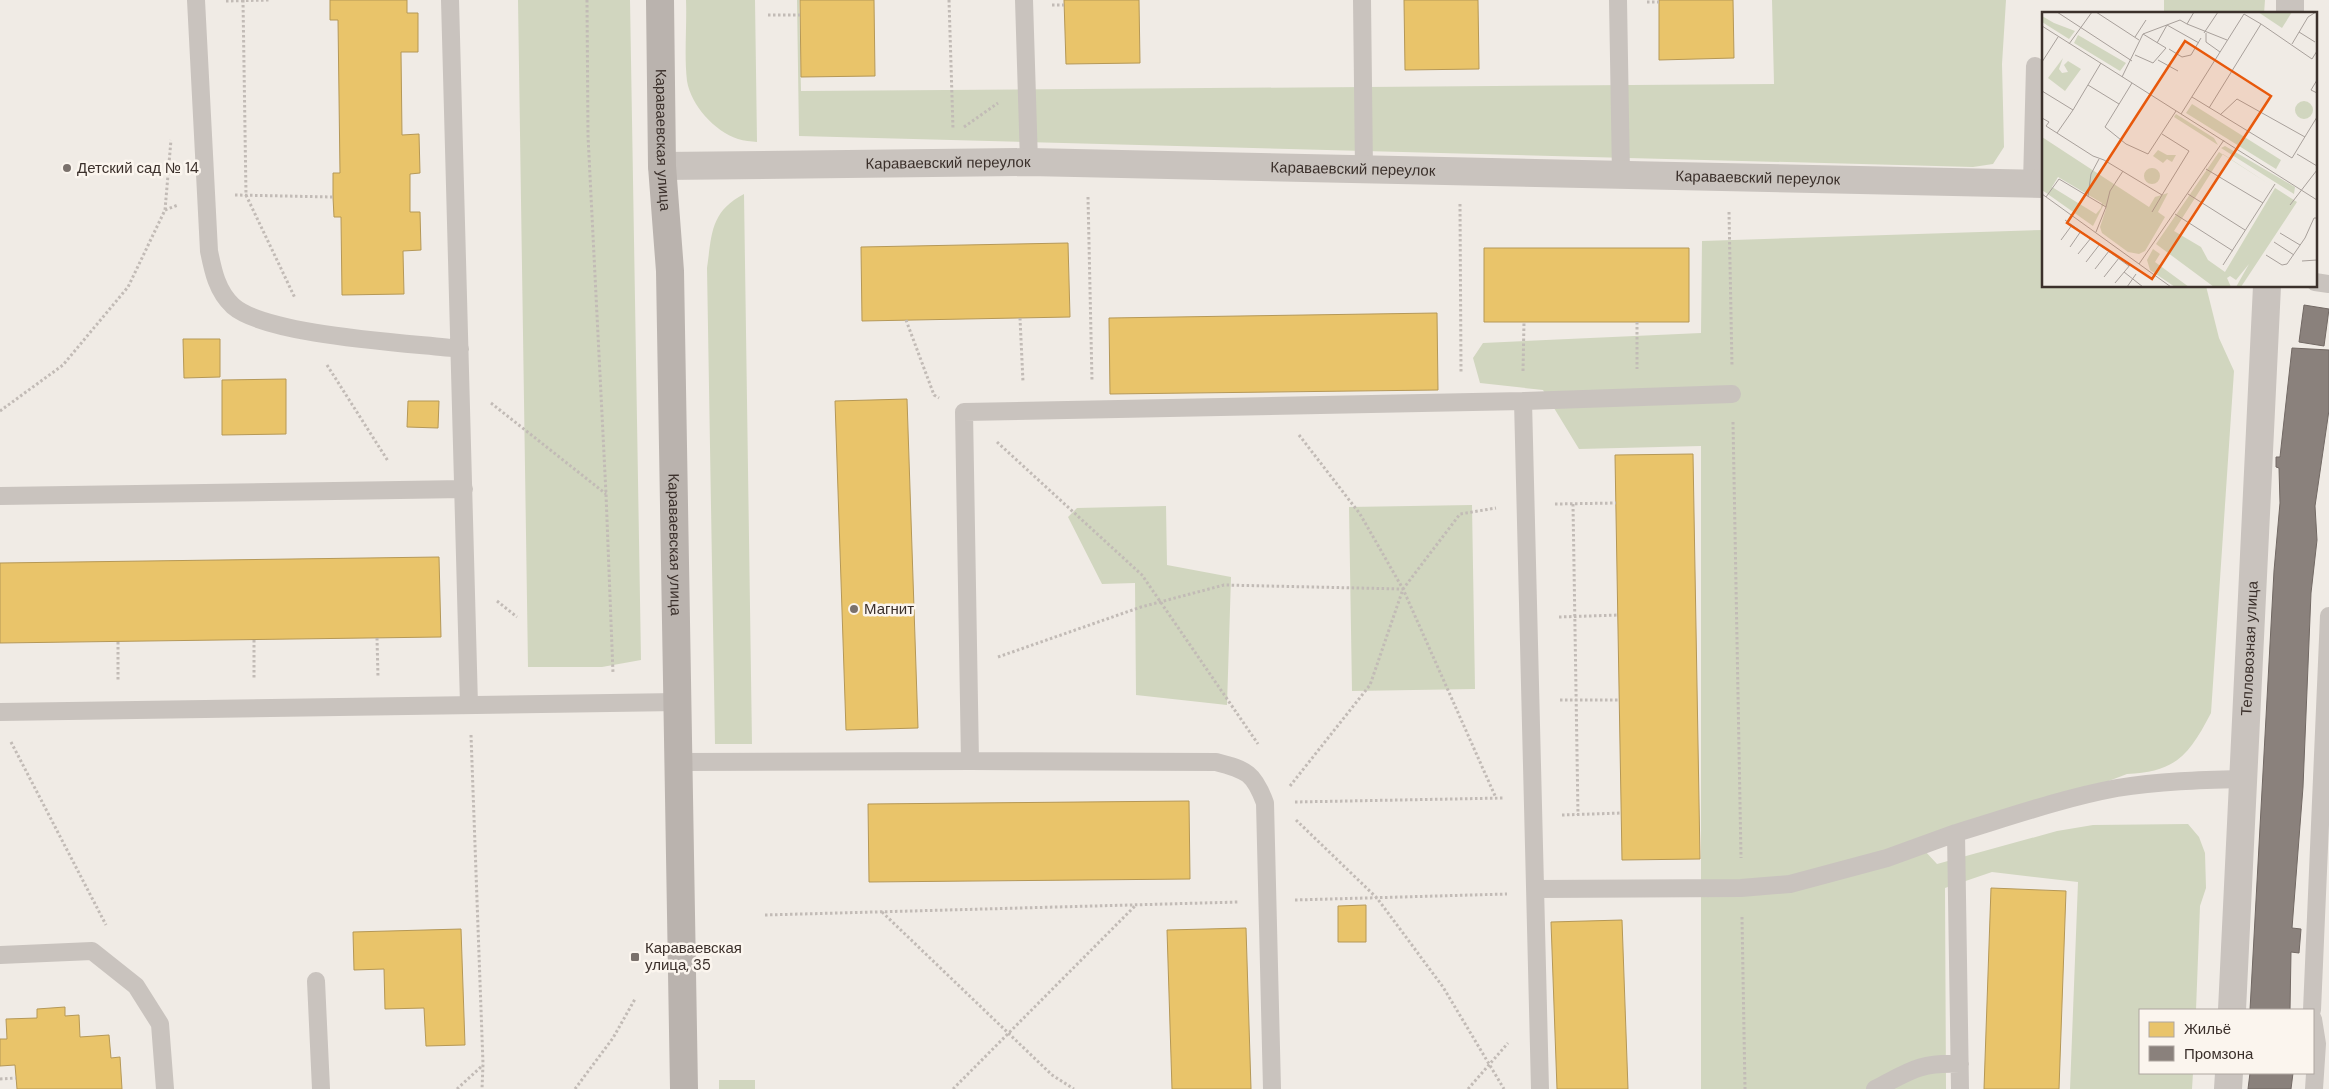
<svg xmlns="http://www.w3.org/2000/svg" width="2329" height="1089" font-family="'DM Sans',sans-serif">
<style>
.green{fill:#d1d6bf}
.homes{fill:#e9c46a;stroke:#b59857}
.industry{fill:#8a817c;stroke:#726964}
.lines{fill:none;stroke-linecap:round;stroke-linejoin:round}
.path{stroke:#c2bbb6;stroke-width:3;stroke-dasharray:2.5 2.5;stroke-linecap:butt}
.lane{stroke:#c9c3be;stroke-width:18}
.street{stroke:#c9c3be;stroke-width:28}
.secondary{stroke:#bab3ae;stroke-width:28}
.poi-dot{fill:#7a716c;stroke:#fbf5ee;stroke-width:2}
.labels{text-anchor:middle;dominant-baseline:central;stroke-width:5;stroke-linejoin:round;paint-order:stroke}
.street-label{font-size:15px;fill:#3b302b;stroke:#fbf5ee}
.poi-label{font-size:15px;fill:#3b302b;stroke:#fbf5ee;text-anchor:start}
.inset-road{fill:none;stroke:#a8a09b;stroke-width:1}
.view{fill:#e8590c;fill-opacity:0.15;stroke:#e8590c;stroke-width:2.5}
.inset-edge{fill:none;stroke:#3b302b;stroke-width:2.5}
</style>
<rect width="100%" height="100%" fill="#f0ebe5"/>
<!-- green -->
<path class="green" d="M518 0H630L641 660 602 667H528Z
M686 0H755L757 142C751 141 744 141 738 139 714 131 691 105 687 81 684 55 687 26 686 0Z
M797 0H799L801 91 1774 84 1772 0H2006L2002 64 2004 147 1993 164 1973 167 799 136Z
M2164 0H2265L2264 14H2164Z
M744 194 752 744H715L707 268C712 234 710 212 744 194Z
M2043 230V286H2206L2219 338 2234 371 2211 713C2189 755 2176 772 2127 774L1925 851 1937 864 2057 831 2093 825 2188 824 2199 837 2205 853 2206 888 2200 906 2196 1010H2140V1073H2193L2192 1089H2070L2078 882 1992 872 1945 888 1946 1089H1701V446L1579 449 1543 390 1480 383 1473 358 1483 343 1701 333 1702 241Z
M1472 505 1475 689 1352 691 1349 507Z
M1166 506 1167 565 1231 577 1227 705 1136 695 1135 583 1102 584 1068 517 1077 508Z
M719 1080H755V1089H719Z"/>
<!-- homes -->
<path class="homes" d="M330 0H407V13H418V52H401L402 135 419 134 420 173 410 174V212H420L421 250 403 251 404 294 342 295 341 217H334L333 197V173H340L338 20H330Z
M800 0H874L875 76 801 77Z
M1064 0H1139L1140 63 1066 64Z
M1404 0H1478L1479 69 1405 70Z
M1659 0H1733L1734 58 1659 60Z
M1068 243 1070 317 862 321 861 247Z
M1484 248H1689V322H1484Z
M1437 313 1438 390 1110 394 1109 318Z
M183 339H220V377L184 378Z
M286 379V434L222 435V380Z
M907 399 918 728 846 730 835 401Z
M408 401H439L438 428 407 427Z
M1693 454 1700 859 1622 860 1615 455Z
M439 557 441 637 0 643V563Z
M1189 801 1190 879 869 882 868 804Z
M1991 888 2066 891 2059 1089H1984Z
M1366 905V942H1338V906Z
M1622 920 1628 1089H1557L1551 922Z
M1246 928 1251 1089H1172L1167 930Z
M461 929 465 1045 426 1046 424 1008 385 1009 384 969 354 970 353 932Z
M65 1007V1016L79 1015 80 1037 109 1035 111 1058 120 1057 122 1089H17L15 1065 0 1066V1039H7L6 1019 37 1018V1009Z"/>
<!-- industry -->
<path class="industry" d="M2304 305 2329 309 2324 346 2299 342Z
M2292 348 2329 350V410L2315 506 2317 540 2311 593 2303 787 2292 928 2301 929 2299 953 2291 952 2290 1010H2250L2274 571 2280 503 2279 468 2276 467V457H2280Z
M2250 1073H2293L2291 1089H2248Z"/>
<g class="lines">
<!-- path -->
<path class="path" d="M243 0 246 195 295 298
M587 0 588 136 606 494 613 673
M949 0 953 129
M226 1 269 0
M1647 2H1659
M1052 5H1064
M768 15H800
M964 127 998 103
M235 195 333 197
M1088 197 1092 381
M1460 204 1461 373
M165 210 178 205
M1729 212 1732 366
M1020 318 1023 382
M906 320 934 395 939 398
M1637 322V369
M327 365 388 461
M1523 371 1524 322
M491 403 606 494
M0 411 63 365 128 287 165 210 171 140
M1733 422 1741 858
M1299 435 1360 514 1403 589 1496 798
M997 442 1142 575 1258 744
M1555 504 1616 503
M1573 504 1578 815
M497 601 517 617
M1559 617 1618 615
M377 638 378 677
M254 640V679
M118 642V681
M998 657 1141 607 1224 585 1402 589
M1560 700H1619
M471 735 483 1064 482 1089
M11 742 106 925
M1290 786 1370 685 1403 589 1460 514 1496 508
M1295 802 1504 798
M1562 815 1621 813
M1296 820 1377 898 1443 987 1504 1089
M1295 900 1507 894
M882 912 1052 1075 1074 1089
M765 915 1239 902
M1742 917 1745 1089
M0 1079 16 1078
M457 1089 483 1065
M575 1089 613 1038 635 999
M953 1089 1135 906
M1468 1089 1508 1043"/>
<!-- lane -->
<path class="lane" d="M196 0 209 251C213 271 217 291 233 306 267 336 411 343 460 349
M450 0 469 705
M1024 0 1029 162
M1362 0 1364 170
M1618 0 1621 175
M2032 183 2035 66
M2315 282 2329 284
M1523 401 1732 394
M0 496 464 489
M0 712 678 702
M970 761 964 412 1523 401 1540 1089
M679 762 970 761 1216 762C1247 770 1254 773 1265 803L1272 1089
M1536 889 1741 888 1790 884 1887 858 1956 833
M0 955 92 951 136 986 160 1024 165 1089
M316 981 321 1089
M2312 1010 2329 616
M2313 1019 2317 1044 2314 1089
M1875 1089C1910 1071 1920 1062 1960 1064
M1960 1089 1956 833C2009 817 2063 798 2117 788 2159 781 2201 780 2243 779"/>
<!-- street -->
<g class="street">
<path d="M2290 14V0"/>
<path id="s1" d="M662 166 1029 162 2043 184"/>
<path id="s2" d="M2232 1010 2267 286"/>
<path d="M2228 1089 2229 1073"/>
</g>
<!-- secondary -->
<path class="secondary" id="s3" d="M660 0 662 166 670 271 684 1089"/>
</g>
<!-- markers -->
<g class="poi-dot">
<circle cx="67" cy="168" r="5"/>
<circle cx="854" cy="609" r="5"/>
<rect x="630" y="952" width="10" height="10" rx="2.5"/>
</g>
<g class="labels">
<!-- street labels -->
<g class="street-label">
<text stroke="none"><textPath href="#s3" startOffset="140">Караваевская улица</textPath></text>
<text stroke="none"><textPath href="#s1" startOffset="286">Караваевский переулок</textPath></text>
<text stroke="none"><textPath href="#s1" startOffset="691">Караваевский переулок</textPath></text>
<text stroke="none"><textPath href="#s1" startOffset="1096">Караваевский переулок</textPath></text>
<text stroke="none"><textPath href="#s3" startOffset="545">Караваевская улица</textPath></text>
<text stroke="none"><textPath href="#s2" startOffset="362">Тепловозная улица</textPath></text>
</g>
<!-- poi labels -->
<g class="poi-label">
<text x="77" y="168">Детский сад № 14</text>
<text x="864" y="609">Магнит</text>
<text x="645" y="948">Караваевская<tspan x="645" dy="17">улица, 35</tspan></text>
</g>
</g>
<!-- overview -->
<g transform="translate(2042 12)">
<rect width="275" height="275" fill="#f0ebe5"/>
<path d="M216 0H250L240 16ZM0 4 12 11 33 19 27 27 0 10ZM36 23 84 51 78 59 32 31ZM21 46 17 57 20 61 26 60 22 53 26 49 39 57 23 79 6 66ZM253 98a9 9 0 1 1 18 0a9 9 0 1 1-18 0ZM150 92 239 148 234 157 144 101ZM134 102 172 126 176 133 132 105ZM0 125 107 195 113 185 126 181 116 200 123 205 103 239 97 242 86 240 60 221 58 215 64 197 62 192 51 214 0 178ZM16 165 60 191 59 196 54 202 10 175ZM183 134 253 175 252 182 179 136ZM116 138 125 143H134L130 150 125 147 121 151 111 144ZM177 140 255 190 199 275H194L207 252 194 268 188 264 185 266 189 275H172L114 232ZM181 142 233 176 183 260 166 248 159 235 132 219ZM102 164a8 8 0 1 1 16 0a8 8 0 1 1-16 0ZM111 237 118 242 113 250 147 275H133L108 258 105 248Z" fill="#d1d6bf" fill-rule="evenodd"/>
<path class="inset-road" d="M15 0 90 49M54 0 97 28M145 12 185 28M0 14 275 188M257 20 273 30M162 21 176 0M164 21V30L178 40M93 25 104 8M115 31 125 13 157 31M27 32 50 0M250 32 266 5 274 0M127 37 140 45 149 43 159 26M93 43 111 51 124 36 101 22M116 48 136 59M0 50 16 25M80 65 101 22 138 8 145 12 152 0M275 68 269 78 275 81M90 71 63 115 84 132 106 142 134 99M46 73 77 92M0 79 31 98 59 51M150 85 250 146 275 105M167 96 219 12 270 47 275 39M139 102 202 2 219 12M178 103 195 87 263 125M0 106 7 110 4 114 51 144 62 148 120 183 147 139 120 122M15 121 31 98M255 142 275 154M164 157 221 191M0 182 129 275M146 182 203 218M46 184 49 162 57 147M4 185 17 167 64 195 54 220M248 193 275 158M64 195 68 179 81 159M110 200 120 183M133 202 191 239M23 208 87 254M238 221 258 233M19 228 30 213M232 230 252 243M28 235 39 219M36 242 49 226M224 243 240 253 245 252 263 226 272 206H275M260 249 275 248M44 250 58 232M97 252 182 128M181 253 233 172M53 257 67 239M82 260 101 275M62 265 77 246M73 271 88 253M85 275 94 262"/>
<path class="view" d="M143 29 229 84 110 267 25 211Z"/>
<rect width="275" height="275" class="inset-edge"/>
</g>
<!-- legend -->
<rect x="2139" y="1009" width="175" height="65" fill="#fbf5ee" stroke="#aea6a0"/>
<rect x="2149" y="1022" width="25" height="15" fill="#e9c46a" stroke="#aea6a0"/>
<text x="2184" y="1034" font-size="15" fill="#3b302b">Жильё</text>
<rect x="2149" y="1046" width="25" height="15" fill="#8a817c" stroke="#aea6a0"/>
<text x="2184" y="1059" font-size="15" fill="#3b302b">Промзона</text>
</svg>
